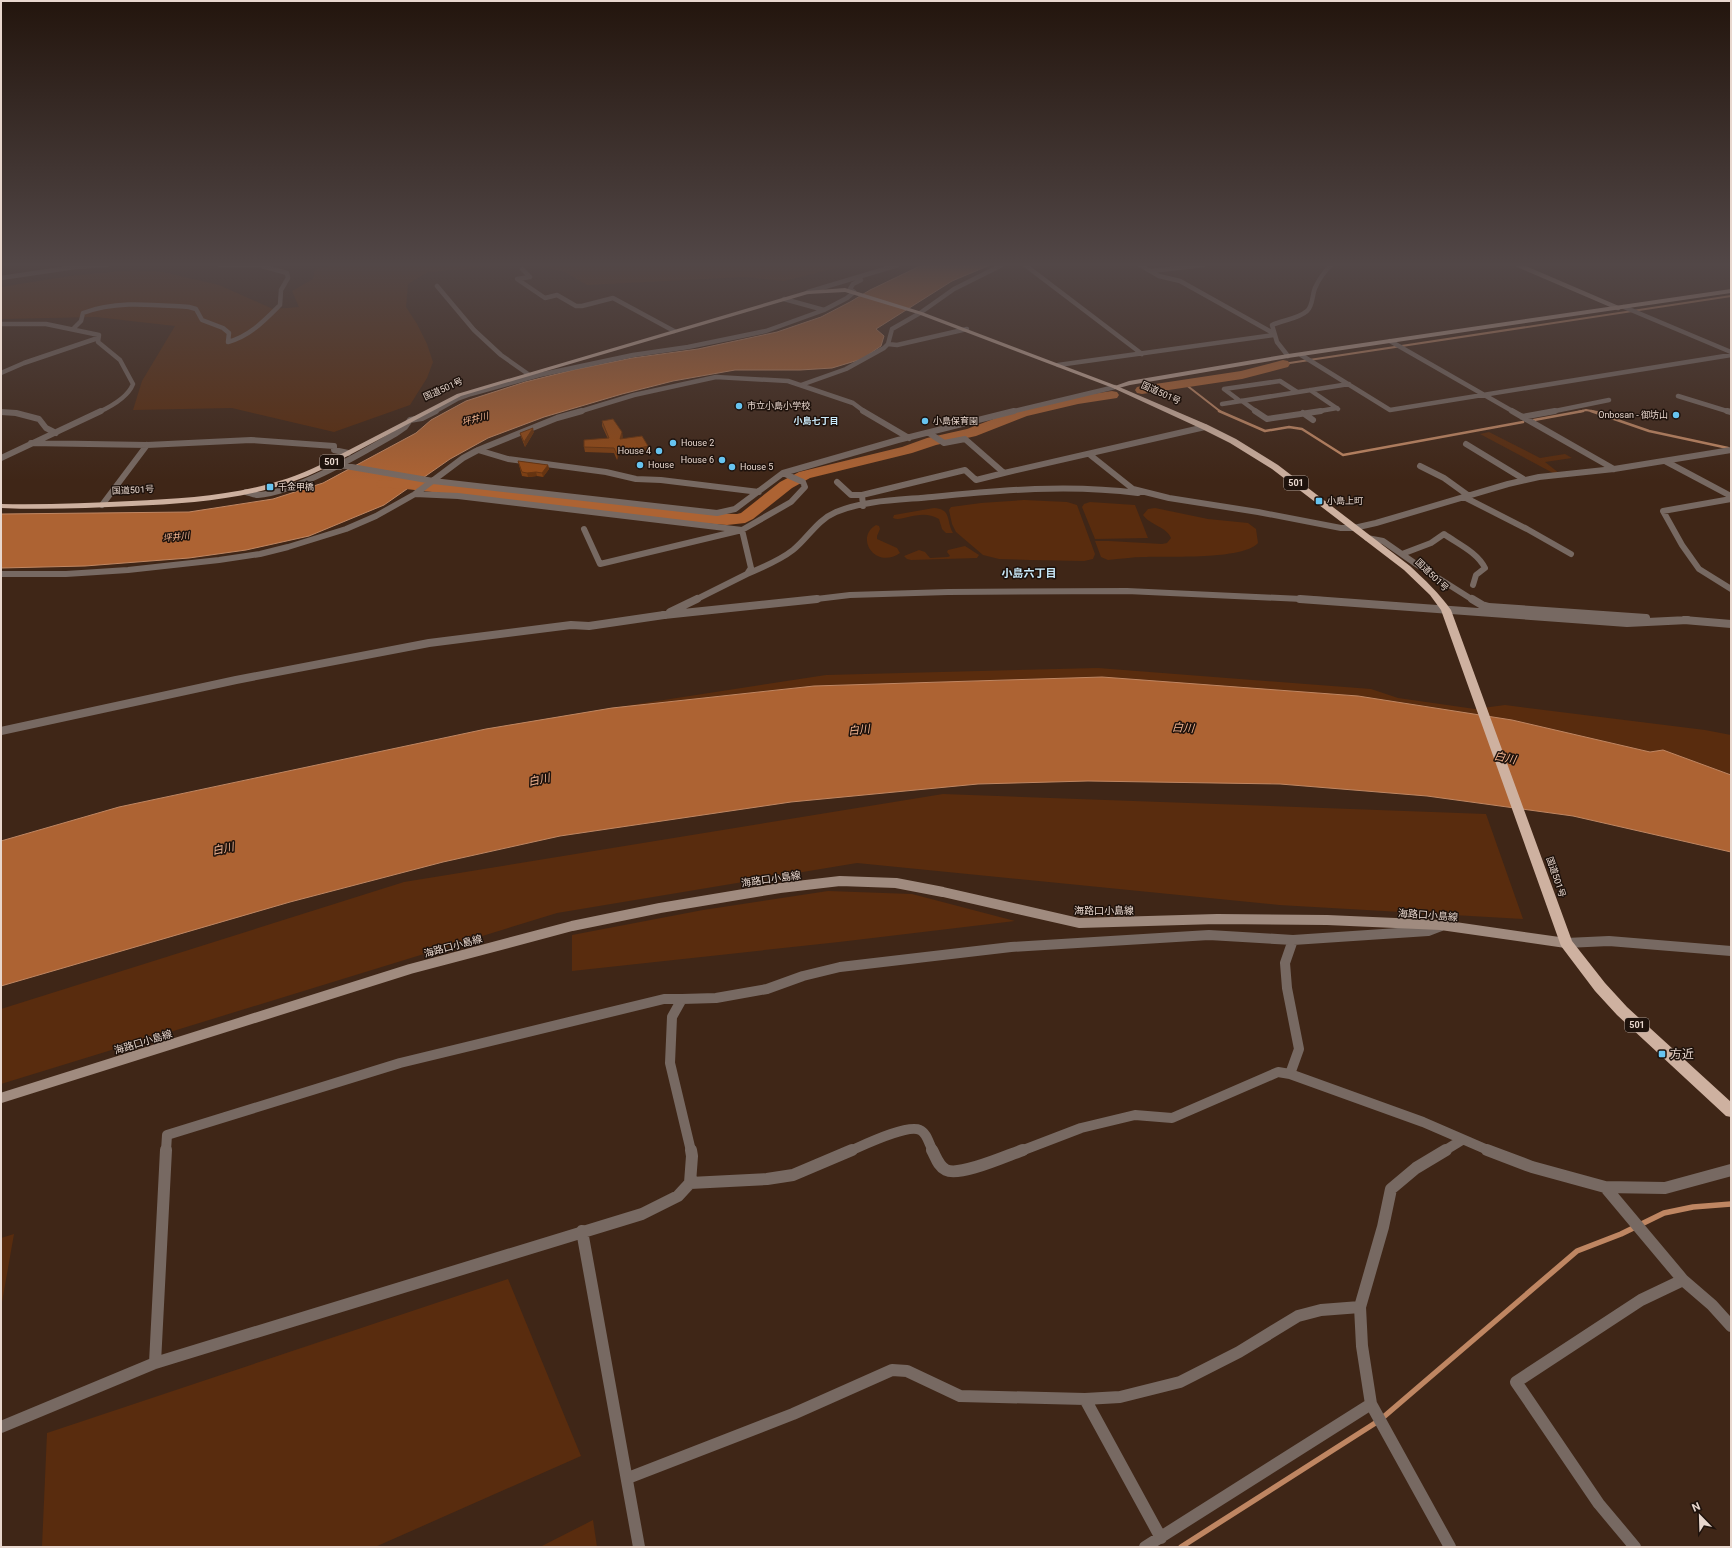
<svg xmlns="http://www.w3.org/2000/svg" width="1732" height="1548" font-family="Roboto,'Noto Sans JP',sans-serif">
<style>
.green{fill:#592c0e}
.water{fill:#ad6333;stroke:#bf8662}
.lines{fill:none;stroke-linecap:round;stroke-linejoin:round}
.stream-far2{stroke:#bf8662;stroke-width:2}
.stream-far1{stroke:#bf8662;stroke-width:2.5}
.stream{stroke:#bf8662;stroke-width:5.5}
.river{fill:#ad6333;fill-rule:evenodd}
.minor-far4{stroke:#776962;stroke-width:4.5}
.minor-far3{stroke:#776962;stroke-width:6}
.minor-far2{stroke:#776962;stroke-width:8}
.minor-far1{stroke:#776962;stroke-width:10}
.minor{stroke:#776962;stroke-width:12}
.tertiary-far1{stroke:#776962;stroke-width:4.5}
.tertiary{stroke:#776962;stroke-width:8}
.secondary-far1{stroke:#a08b7f;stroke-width:4.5}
.secondary{stroke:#a08b7f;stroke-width:10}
.primary{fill:#c0a596;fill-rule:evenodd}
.trunk{fill:#ceb1a0;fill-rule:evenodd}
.wall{fill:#7d3f13}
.shaded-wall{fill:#66330f}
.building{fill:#914916;stroke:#66330f}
.poi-dot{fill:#67c4f0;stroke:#1e120c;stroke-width:1.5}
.labels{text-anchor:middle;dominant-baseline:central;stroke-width:3;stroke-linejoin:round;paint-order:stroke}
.far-street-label{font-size:9px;fill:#e8d7ce;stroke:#1e120c}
.far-poi-label{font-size:9px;fill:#e8d7ce;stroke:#1e120c;text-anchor:start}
.far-water-label{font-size:9px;font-style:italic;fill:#f2b490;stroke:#1e120c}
.far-neighbourhood-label{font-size:9px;font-weight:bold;fill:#caeafa;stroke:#1e120c}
.shield{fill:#1e120c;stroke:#ab9c94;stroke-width:1}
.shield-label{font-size:9px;font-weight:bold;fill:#e8d7ce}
.street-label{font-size:10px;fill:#e8d7ce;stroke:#1e120c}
.neighbourhood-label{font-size:11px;font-weight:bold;fill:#caeafa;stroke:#1e120c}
.water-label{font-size:11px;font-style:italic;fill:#f2b490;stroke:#1e120c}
.near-poi-label{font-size:12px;fill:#e8d7ce;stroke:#1e120c;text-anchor:start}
</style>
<rect width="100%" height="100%" fill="#3f2617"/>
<!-- green -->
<path class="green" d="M334 265H517L428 272 408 284 406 307 417 324 427 344 433 362 427 378 410 405 334 432 232 408 133 410 142 381 175 326 96 317 1 319V287L70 276 133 270 163 272 219 285 273 309 299 307 292 291 313 279 315 269Z
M533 265H849L784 281 745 277 587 285 565 272Z
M1489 432 1540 458 1565 454 1572 458 1545 462 1559 473H1553L1480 434Z
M1024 500 1067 502 1077 505 1095 554 1093 559 1084 561 1030 560 999 559 983 555 956 532 952 524 949 510 951 507 981 503Z
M1090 502 1135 505 1148 538 1095 539 1082 507 1084 504Z
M934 508C952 509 946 521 953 533H946L942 529 939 519C920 508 902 523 893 518L894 515Z
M1155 508 1208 519 1248 523 1256 529 1258 543C1243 560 1168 556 1144 557 1132 557 1120 559 1108 560L1101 557 1095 541H1109L1162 544 1167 543 1171 538C1167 527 1150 525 1143 515L1148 509Z
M876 525 879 526 880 529 877 536V539L897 548 900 553C876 570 854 538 876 525Z
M965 546 979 555 977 558 911 560 907 559 904 556 919 550 925 552 930 558 948 557 950 556 947 552 948 550Z
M1098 668 1371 689 1398 698 1475 709 1505 705 1705 730 1731 735V775L1663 750 1650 752 1512 720 1358 696 1102 677 814 686 612 708 826 675Z
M943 794 1486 814 1523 919 1279 905 857 863 557 913 1 1084V1009L404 882Z
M828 891 912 894 1015 921 839 942 572 971V935L703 910Z
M14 1234 1 1308V1238Z
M508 1279 581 1456 375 1547H42L47 1433Z
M593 1520 597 1547H540Z"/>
<!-- water -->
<path class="water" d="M922 265H990L952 281 876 329 884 336 881 346 862 359 832 368 800 370H735L673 381 622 394 544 417 488 438 450 459 384 505 309 536 246 550 189 558 85 566 1 568V514L189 512 273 499 323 483 416 433 431 420 466 401 525 382 573 370 632 358 698 349 777 332 821 317 850 302 870 290Z
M1102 677 1358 696 1512 720 1650 752 1663 750 1731 775V852L1573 816 1427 796 1280 784 1088 781 978 784 791 802 560 836 443 862 290 902 1 986V841L119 807 486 729 612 708 814 686Z"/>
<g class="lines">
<!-- stream-far2 -->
<path class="stream-far2" d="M1283 364 1731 296
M1185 384 1221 412
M1578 412 1586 410 1597 412"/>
<!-- stream-far1 -->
<path class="stream-far1" d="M1219 411 1265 431 1289 427 1302 429 1343 455 1523 422
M1591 411 1649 431 1728 448
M1534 420 1583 411"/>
<!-- stream -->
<path class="stream" d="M1181 1547 1380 1420 1577 1251 1621 1234 1664 1213 1693 1207 1731 1204"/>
<!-- river -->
<path class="river" d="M1283 360 1288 361 1290 364 1288 367 1242 379 1142 394 1137 393 1135 390 1137 387 1142 386 1241 371Z
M1112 391 1117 392 1119 395 1117 398 1078 404 1027 416 976 436 936 445 912 453 810 478 792 488 753 519 745 523 727 525 700 523 406 489 378 487 376 484 378 481 406 479 700 513 737 514 741 513 780 482 799 472 902 447 927 438 967 429 1017 410 1078 396Z"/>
<!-- minor-far4 -->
<path class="minor-far4" d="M220 265H267
M1025 265 1142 354
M1140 265 1159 276 1180 281 1273 333
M522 269 530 277 517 279 545 298 557 295 576 306H582L613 298 674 331
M1151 271 1204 265
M1 278 75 267 107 265
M437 286 474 330 501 355 528 374
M784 299 824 310
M1624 307 1731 352
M1 324H46L99 335 98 342 120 360 133 384C128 397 112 406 99 412
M74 328 81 321 83 313C117 300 154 305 189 307L196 309 202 320 223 328 229 333 228 342C250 336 264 321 280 305L281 290 288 278 287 273 262 266
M1390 341 1514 412
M888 344 897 345 967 329
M1301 355 1390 410 1731 355
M1058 365 1274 335
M1 373 24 363 98 338
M801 385 846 369 884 348 888 344 892 329 920 313 954 289 1002 265
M1310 390 1338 409
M1678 396 1730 412
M1240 401 1224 389 1280 381 1297 392
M1242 401 1257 412
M1222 404 1349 384
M434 412 457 399 471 394 539 375 633 355 688 347 766 331 824 310 847 298 854 292
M578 412 634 395 716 377 788 381 853 403 865 412
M1010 412 1115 387
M1314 412 1337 408
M1550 412 1609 400"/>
<!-- minor-far3 -->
<path class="minor-far3" d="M863 411 909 438
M1255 411 1267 419 1321 411
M1512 411 1614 469
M1727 411 1731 412
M1 412 16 413 39 419 46 428 56 433
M1303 413 1313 420
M1522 417 1555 411
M929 433 944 443 965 439 1004 473 1205 427
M31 443 147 445 251 440 334 446V450L348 453
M1466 444 1525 480
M478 450 508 459 606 472 636 479 661 480 759 492
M1089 454 1133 489 1169 498 1258 512 1341 528H1354L1376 523 1508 484 1539 477 1614 469 1731 450
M1 458 101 411
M1665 461 1731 496
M340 465 433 481 717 513 735 509 783 473 898 440 1014 411
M1420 466 1444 478 1469 496
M837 482 851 495H862
M246 492C250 493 254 495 258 495 295 493 362 453 395 434L405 427 410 420 422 418 436 411
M415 494 458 496 742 530
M1464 497 1527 529 1571 554
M1731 499 1663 511 1682 545 1699 569 1731 589
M102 505 147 445
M863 506 862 495 965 470 976 480 1004 473
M584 529 600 564 742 530 791 502 805 487 803 482 783 473
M1367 538 1383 541 1416 564 1473 600
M1402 554 1431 543 1444 534C1458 544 1477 552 1485 568L1476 575 1473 585
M1 574H66L128 570 219 560 260 554 288 547 346 529 376 516 415 494 463 458 478 450 557 418 582 411
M747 574C763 567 779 561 793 550 808 538 817 520 836 512 865 500 900 500 932 497 1001 490 1069 484 1138 493
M695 600 747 574 751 568 742 530
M808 600 850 595 948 592 1127 591 1323 600"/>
<!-- minor-far2 -->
<path class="minor-far2" d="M1300 599 1627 623 1688 620
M1472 599 1482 605 1489 607 1646 618
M670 612 697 599
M664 615 817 599
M1684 620 1731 624"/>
<!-- minor-far1 -->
<path class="minor-far1" d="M1566 943 1609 941 1731 951
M1290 1074 1299 1049 1287 988 1285 963 1293 940 1428 931 1441 926
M166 1151 167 1135 400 1063 664 999H682
M691 1151 670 1063 672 1017 682 999 716 998 767 989 803 976 840 967 1011 947 1209 935 1293 940
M850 1151C864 1145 907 1124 920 1130 927 1133 929 1144 933 1151
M1021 1151 1081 1128 1135 1115 1172 1118 1278 1072 1290 1074 1423 1122 1490 1151
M1444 1151 1462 1140"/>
<!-- minor -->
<path class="minor" d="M932 1150C936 1157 938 1166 946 1170 960 1177 1008 1155 1023 1150
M1446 1150 1416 1168 1391 1189 1383 1227 1360 1307 1362 1346 1371 1404 1450 1547
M1487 1150 1532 1167 1605 1187 1665 1188 1731 1170
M690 1183 767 1179 793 1175 852 1150
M1605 1187 1683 1280 1712 1305 1731 1326
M582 1231 639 1547
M155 1363 166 1150
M1085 1399 1161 1538
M1 1427 155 1363 642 1214 678 1196 690 1183 692 1156 691 1150
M628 1478 793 1414 892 1370 907 1371 960 1396 1085 1399 1120 1397 1180 1382 1239 1352 1298 1316 1321 1310 1360 1307
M1145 1547 1371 1404
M1635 1547 1599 1504 1516 1382 1641 1300 1683 1280"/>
<!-- tertiary-far1 -->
<path class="tertiary-far1" d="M808 292 898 265
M854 292 850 289 853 284 861 280
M1288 356 1277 342 1272 325C1283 320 1298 319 1307 311 1313 306 1312 295 1315 288 1319 279 1324 272 1331 265"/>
<!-- tertiary -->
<path class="tertiary" d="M1 731 236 680 429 643 571 625 589 626 664 615"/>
<!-- secondary-far1 -->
<path class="secondary-far1" d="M1518 265 1618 308"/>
<!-- secondary -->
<path class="secondary" d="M1 1098 410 969 572 926 660 908 780 888 840 881 896 883 943 892 1079 923 1217 919 1327 920 1441 925 1566 943"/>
<!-- primary -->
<path class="primary" d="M1731 289V293L1288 358 1130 385 1115 389 1112 387 1129 381 1288 354Z"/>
<!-- trunk -->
<path class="trunk" d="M845 288 922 312 1117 386 1208 425 1236 439 1278 465 1410 566C1425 580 1439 593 1451 610L1572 941 1605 983 1627 1007 1731 1102V1117L1726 1116 1617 1015 1595 991 1561 946 1441 610 1430 595 1404 570 1272 469 1230 443 1202 429 1113 388 918 314 845 292 808 294 461 396 325 468C265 498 198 503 132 506 88 508 45 510 1 508V504C44 505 88 503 131 501 196 498 261 494 320 465L457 394 806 291Z"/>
</g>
<!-- wall -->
<path class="wall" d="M602 421 622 432V439L648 446V452L636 454H619L617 460 614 453 585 452 584 447 608 439 602 426Z
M534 432 525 447 521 437 520 433Z
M518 461 548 465 549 469 543 477 537 476 528 477 522 476Z"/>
<!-- shaded-wall -->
<path class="shaded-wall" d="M533 428 534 432 525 447 524 442Z
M622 432 623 437 621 444 620 439Z
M648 446V452L636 454V449Z
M618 448 619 454 617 460V455Z
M548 465 549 469 543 477 542 473Z
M536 472 537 476 528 477 527 473Z"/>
<!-- building -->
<path class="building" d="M613 419 622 432 620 439 642 436 648 446 636 449 618 448 617 455 614 448 584 447V440L609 438 602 421Z
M533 428 524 442 520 433Z
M518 461 548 465 542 473 536 472 527 473 522 472Z"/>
<!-- sky -->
<linearGradient id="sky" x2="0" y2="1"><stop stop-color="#23150d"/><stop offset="0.55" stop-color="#524747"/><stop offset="1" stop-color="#524747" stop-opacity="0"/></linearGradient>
<rect width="1732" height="481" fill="url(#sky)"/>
<!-- markers -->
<g class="poi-dot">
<circle cx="739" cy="406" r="4"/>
<circle cx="1676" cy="415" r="4"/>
<circle cx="925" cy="421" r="4"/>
<circle cx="673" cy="443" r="4"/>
<circle cx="659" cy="451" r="4"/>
<circle cx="722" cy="460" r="4"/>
<circle cx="640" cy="465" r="4"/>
<circle cx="732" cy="467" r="4"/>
<rect x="266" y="483" width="8" height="8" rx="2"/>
<rect x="1315" y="497" width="8" height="8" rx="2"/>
<rect x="1658" y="1050" width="8" height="8" rx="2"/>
</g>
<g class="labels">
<!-- far-street labels -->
<g class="far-street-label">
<text transform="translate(443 389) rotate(-24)">国道501号</text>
<text transform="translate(1161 393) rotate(24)">国道501号</text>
<text transform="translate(133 490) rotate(-3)">国道501号</text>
<text transform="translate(1432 575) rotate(44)">国道501号</text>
<text transform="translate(1556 877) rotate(71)">国道501号</text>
</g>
<!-- far-poi labels -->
<g class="far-poi-label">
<text x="747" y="406">市立小島小学校</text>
<text x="1668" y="415" text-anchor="end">Onbosan - 御坊山</text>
<text x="933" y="421">小島保育園</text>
<text x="681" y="443">House 2</text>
<text x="651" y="451" text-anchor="end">House 4</text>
<text x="714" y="460" text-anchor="end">House 6</text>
<text x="648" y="465">House</text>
<text x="740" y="467">House 5</text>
<text x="278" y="487">千金甲橋</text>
<text x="1327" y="501">小島上町</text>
</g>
<!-- far-water labels -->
<g class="far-water-label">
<text transform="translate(475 419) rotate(-14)">坪井川</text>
<text transform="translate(176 537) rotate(-7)">坪井川</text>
</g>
<!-- far-neighbourhood labels -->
<g class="far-neighbourhood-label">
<text x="816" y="421">小島七丁目</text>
</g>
<!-- shield labels -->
<g class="shield">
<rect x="320" y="455" width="24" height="14" rx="3"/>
<rect x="1284" y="476" width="24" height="14" rx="3"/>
<rect x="1625" y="1018" width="24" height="14" rx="3"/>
</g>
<g class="shield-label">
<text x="332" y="462">501</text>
<text x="1296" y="483">501</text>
<text x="1637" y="1025">501</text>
</g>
<!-- street labels -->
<g class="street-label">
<text transform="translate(771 879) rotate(-8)">海路口小島線</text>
<text x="1104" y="910">海路口小島線</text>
<text transform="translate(1428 915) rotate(4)">海路口小島線</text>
<text transform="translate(453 946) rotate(-15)">海路口小島線</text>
<text transform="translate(143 1042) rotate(-17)">海路口小島線</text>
</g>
<!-- neighbourhood labels -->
<g class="neighbourhood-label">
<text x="1029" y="573">小島六丁目</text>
</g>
<!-- water labels -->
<g class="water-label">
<text transform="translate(1183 728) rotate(4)">白川</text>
<text transform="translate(859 730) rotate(-6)">白川</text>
<text transform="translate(1505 758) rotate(11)">白川</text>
<text transform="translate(539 780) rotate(-12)">白川</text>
<text transform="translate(223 849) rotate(-12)">白川</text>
</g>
<!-- near-poi labels -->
<g class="near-poi-label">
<text x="1670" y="1054">方近</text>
</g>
</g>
<!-- border -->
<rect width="1732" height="1548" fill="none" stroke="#e8d7ce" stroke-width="4"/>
<!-- north arrow -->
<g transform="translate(1700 1516) rotate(337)" stroke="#1e120c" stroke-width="3" paint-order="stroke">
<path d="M0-3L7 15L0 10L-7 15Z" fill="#e8d7ce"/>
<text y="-6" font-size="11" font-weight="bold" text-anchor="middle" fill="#e8d7ce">N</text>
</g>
</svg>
